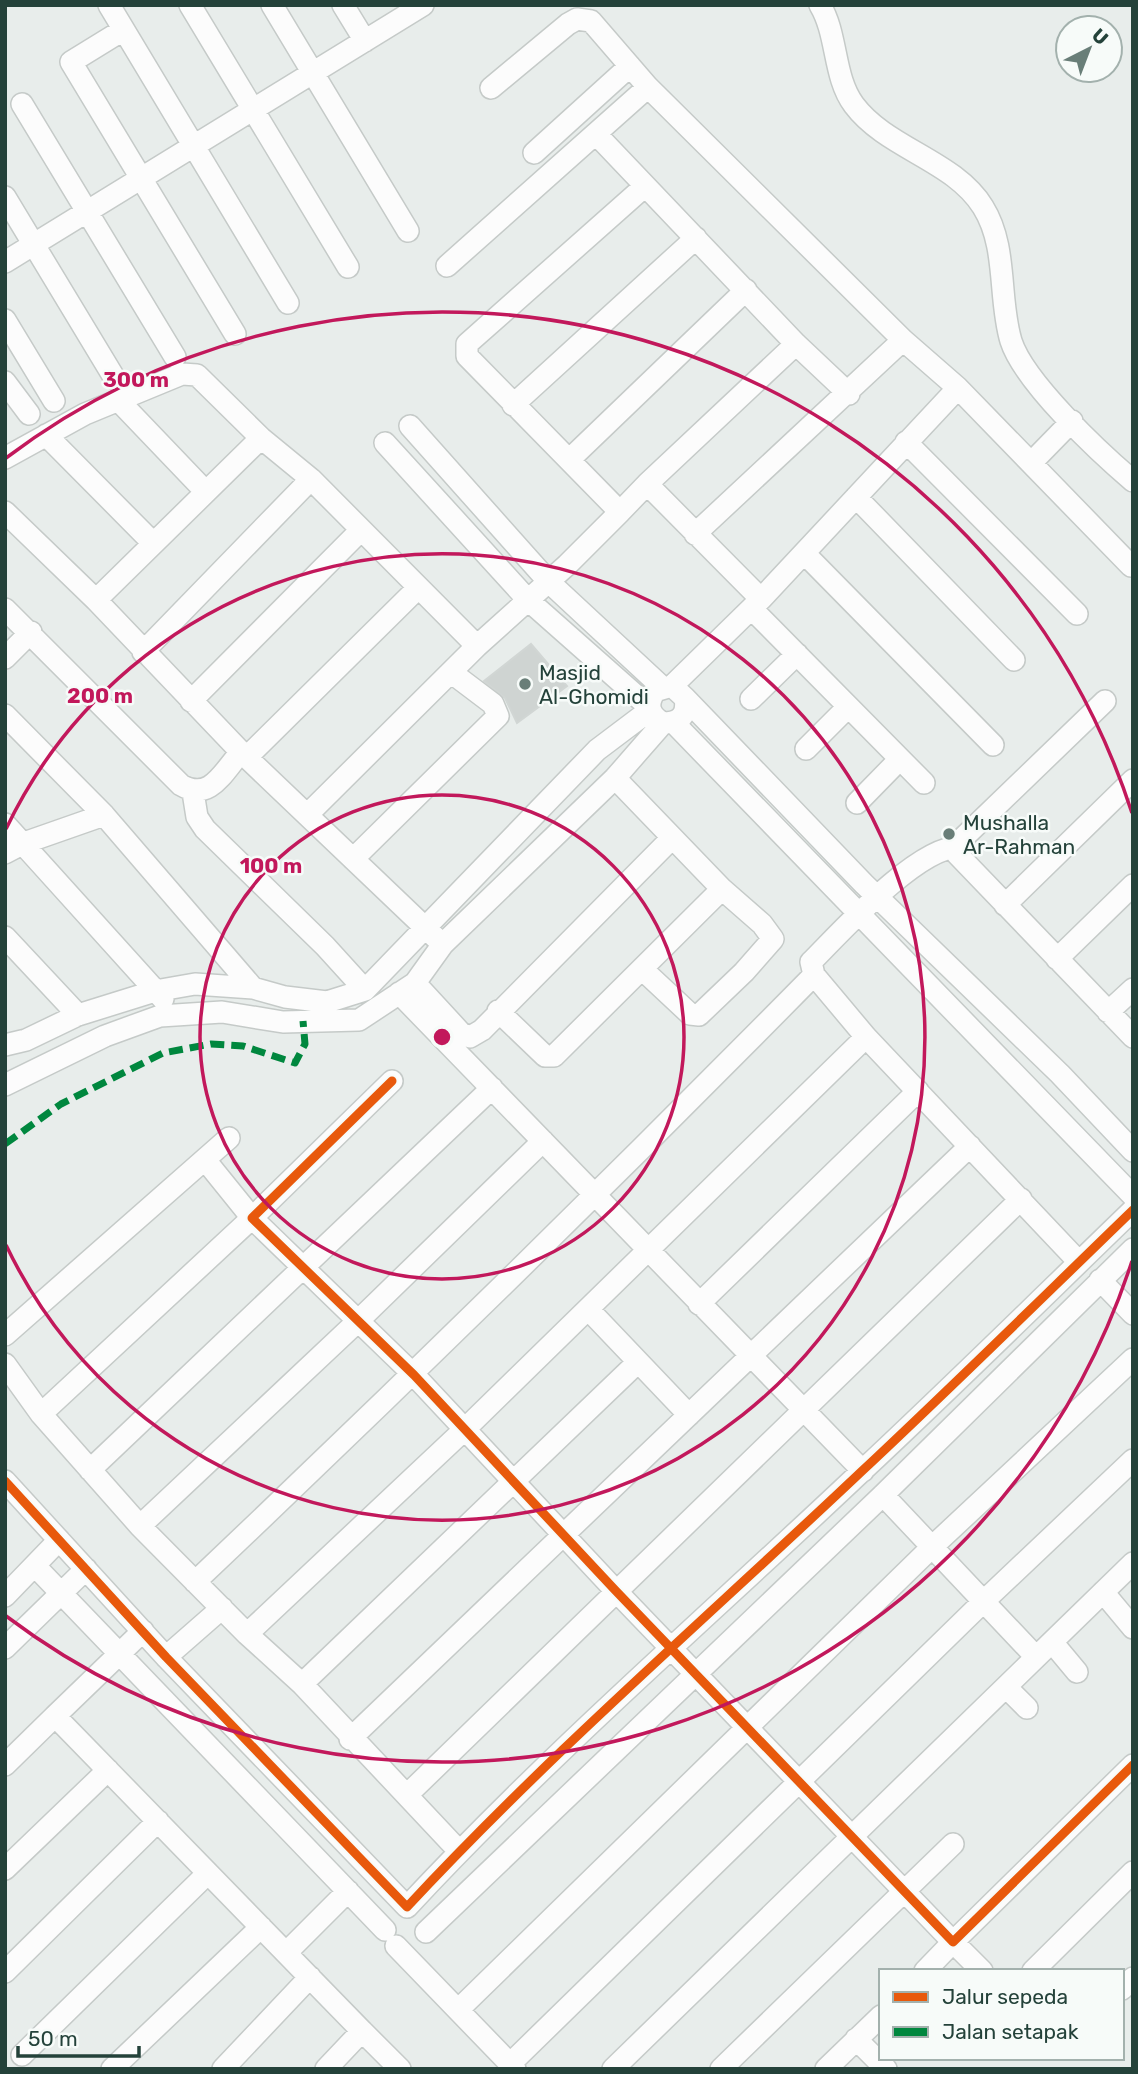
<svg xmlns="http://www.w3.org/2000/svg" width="1138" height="2074" font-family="Rubik,sans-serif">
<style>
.building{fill:#cfd4d2;stroke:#d1d6d4;stroke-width:2}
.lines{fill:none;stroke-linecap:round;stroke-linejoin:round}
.minor-casing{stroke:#c5cac8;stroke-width:24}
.minor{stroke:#fcfcfc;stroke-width:21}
.quiet{stroke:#00873e;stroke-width:7;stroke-dasharray:14 7;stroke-linecap:butt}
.cycleway-casing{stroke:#f7fbf9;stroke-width:13}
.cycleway{stroke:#e8590c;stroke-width:9}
.ring{fill:none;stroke:#c2185b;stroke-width:3.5}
.poi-dot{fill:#697e78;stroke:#f7fbf9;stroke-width:2.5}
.labels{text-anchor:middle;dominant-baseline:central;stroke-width:5;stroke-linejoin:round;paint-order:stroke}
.poi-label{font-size:21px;fill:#24423a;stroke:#f7fbf9;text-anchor:start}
.centre{fill:#c2185b;stroke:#f7fbf9;stroke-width:3.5}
.ring-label{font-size:21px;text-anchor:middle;font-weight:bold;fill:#c2185b;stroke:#f7fbf9;stroke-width:5;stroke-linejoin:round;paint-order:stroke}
</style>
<rect width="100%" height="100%" fill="#e8edeb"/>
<!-- building -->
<path class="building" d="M531 644 567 686 517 723 505 698 484 681Z"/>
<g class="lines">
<defs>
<path id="minor" d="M109 5 288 303
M190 5 348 267
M272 5 408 231
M343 5 365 41
M820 5C838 35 833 77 854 105 887 149 954 160 983 207 1008 247 998 298 1011 341 1024 382 1100 453 1133 481
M123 30 71 62 235 334
M491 88 568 24 577 19 591 21 648 87 903 340 958 388 761 599 672 686
M22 104 175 357
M596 134 796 344 849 394
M534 153 630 66
M644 187 467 344V356L620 512 647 484 761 599
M5 197 115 379
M5 262 423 5
M447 266 648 87
M5 320 54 401
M5 382 29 414
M958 388 1131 566
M118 400 206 492
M513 405 696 238
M410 426 549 582 662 687
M46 435 153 543
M906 442 1077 614
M385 443 528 600 649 707
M5 458 85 414 182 374 197 375 261 438 311 479 477 646 307 815
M569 460 746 290
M1032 462 1072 421
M647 484 796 344
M856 497 1014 660
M5 512 96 600 241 752 437 939
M695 534 903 340
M804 553 993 745
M96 600 261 438
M5 609 181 785C210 802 223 772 241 752
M752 609 924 783
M477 646 567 565 620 512
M143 652 311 479
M5 658 31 632
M685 698 864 884 1060 1074 1133 1151
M751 699 797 654
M191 701 361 530
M1105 701 963 838 957 854 1133 1037
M5 715 104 815 253 988
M674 723 1133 1196
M806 749 848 707
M247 757 418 588
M615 778 722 889 762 924 773 939 744 972 699 1015 690 1014 643 970
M193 792 197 817 205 829 325 946 365 990
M857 803 900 759
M5 824 163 999
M959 847C917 847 841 932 811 962L814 975 866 1037 1079 1262
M5 853 24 843 104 815
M353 859 498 716 493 704 452 673
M1005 905 1133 780
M5 937 78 1015
M1057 959 1133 885
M415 983 461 1033 470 1037 482 1030 672 838
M399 993 863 1471
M498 1011 545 1056H554L722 889
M1108 1012 1133 989
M5 1045 26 1040 78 1015 155 991 195 984 253 988 285 997 327 1002 365 990 597 750 650 710
M392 1081 252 1218 414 1375 615 1590 953 1942 1133 1765
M5 1085 105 1036 160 1016 222 1012 283 1022 359 1020 415 983 443 944 615 778 663 723C680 723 688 715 685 698L672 686 655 691C646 705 649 715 663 723
M1100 1280 1133 1314
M699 1304 918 1091
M588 1309 689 1415
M5 1335 229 1138
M5 1364 41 1414 140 1526 247 1634 302 1684 459 1851
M41 1414 252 1218 206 1161
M90 1470 492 1088
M5 1481 166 1657 407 1907C550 1753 710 1615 862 1471 954 1385 1043 1297 1133 1210
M883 1495 1036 1657
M140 1526 358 1321 543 1141
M35 1566 385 1930
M195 1582C405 1383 611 1181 814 975
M1103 1592 1133 1628
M5 1596 59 1540
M143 1631 55 1716 362 2031 326 2069
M247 1634 464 1430 866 1037
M1052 1642 1077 1672
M5 1648 86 1569
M166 1657 222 1608
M302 1684 638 1362
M1006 1687 1027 1708
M350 1739 970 1146
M5 1765 55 1716
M408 1794 1021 1199
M5 1869 108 1770
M426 1932 883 1495 1133 1249
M396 1946 515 2069
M286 1953 348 1891
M925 1971 953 1942 982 1971
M1033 1971 1133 1872
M5 1972 158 1821
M1122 1989 1133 1978
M458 2010 932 1547 1133 1359
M362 2031 400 2069
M856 2039 886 2069
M22 2055 208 1873
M510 2064 984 1601 1133 1460
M112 2069 261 1927
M223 2069 310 1977
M613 2069 1133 1563
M721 2069 953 1844
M826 2069 881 2016"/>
</defs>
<!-- minor casing -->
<use href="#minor" class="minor-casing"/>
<!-- minor -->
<use href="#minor" class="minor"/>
<!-- quiet -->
<path class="quiet" d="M5 1144 61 1104 163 1053 211 1044 243 1046 295 1063 305 1044 303 1021"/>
<defs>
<path id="cycleway" d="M392 1081 252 1218 414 1375 615 1590 953 1942 1133 1765
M5 1481 166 1657 407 1907C550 1753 710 1615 862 1471 954 1385 1043 1297 1133 1210"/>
</defs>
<!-- cycleway casing -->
<use href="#cycleway" class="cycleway-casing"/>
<!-- cycleway -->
<use href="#cycleway" class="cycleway"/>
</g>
<!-- distance rings -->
<g class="ring">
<circle cx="442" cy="1037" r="242"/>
<path d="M6 829A483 483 0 1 1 6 1245"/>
<path d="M1132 1261A725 725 0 0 1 6 1616M6 458A725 725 0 0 1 1132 813"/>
</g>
<!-- markers -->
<g class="poi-dot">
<circle cx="525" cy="684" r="7"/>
<circle cx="949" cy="834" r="7"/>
</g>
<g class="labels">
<!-- poi labels -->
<g class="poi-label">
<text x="539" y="672">Masjid<tspan x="539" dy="24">Al-Ghomidi</tspan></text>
<text x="963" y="822">Mushalla<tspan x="963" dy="24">Ar-Rahman</tspan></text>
</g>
</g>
<circle cx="442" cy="1037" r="10" class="centre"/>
<g class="ring-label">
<text x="136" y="387">300 m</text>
<text x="100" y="703">200 m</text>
<text x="271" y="873">100 m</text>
</g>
<!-- border -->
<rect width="1138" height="2074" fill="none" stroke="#24423a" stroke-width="14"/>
<!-- legend -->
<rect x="879" y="1969" width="245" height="91" fill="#f7fbf9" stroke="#a3b1ad" stroke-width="2"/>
<rect x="893" y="1992" width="35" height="10" fill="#e8590c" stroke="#a3b1ad" stroke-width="2"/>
<text x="942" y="2004" font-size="21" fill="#24423a">Jalur sepeda</text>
<rect x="893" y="2027" width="35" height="10" fill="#00873e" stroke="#a3b1ad" stroke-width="2"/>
<text x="942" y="2039" font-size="21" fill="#24423a">Jalan setapak</text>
<!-- north arrow -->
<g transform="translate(1089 49) rotate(42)"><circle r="33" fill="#f7fbf9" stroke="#a3b1ad" stroke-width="2"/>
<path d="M0-5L12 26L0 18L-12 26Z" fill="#697e78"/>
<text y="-10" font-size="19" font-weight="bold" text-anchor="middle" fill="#24423a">U</text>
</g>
<!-- scale -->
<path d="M18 2046v10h121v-10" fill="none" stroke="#24423a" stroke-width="3.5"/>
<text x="28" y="2046" font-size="21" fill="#24423a" stroke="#f7fbf9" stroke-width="5" paint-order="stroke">50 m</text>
</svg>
